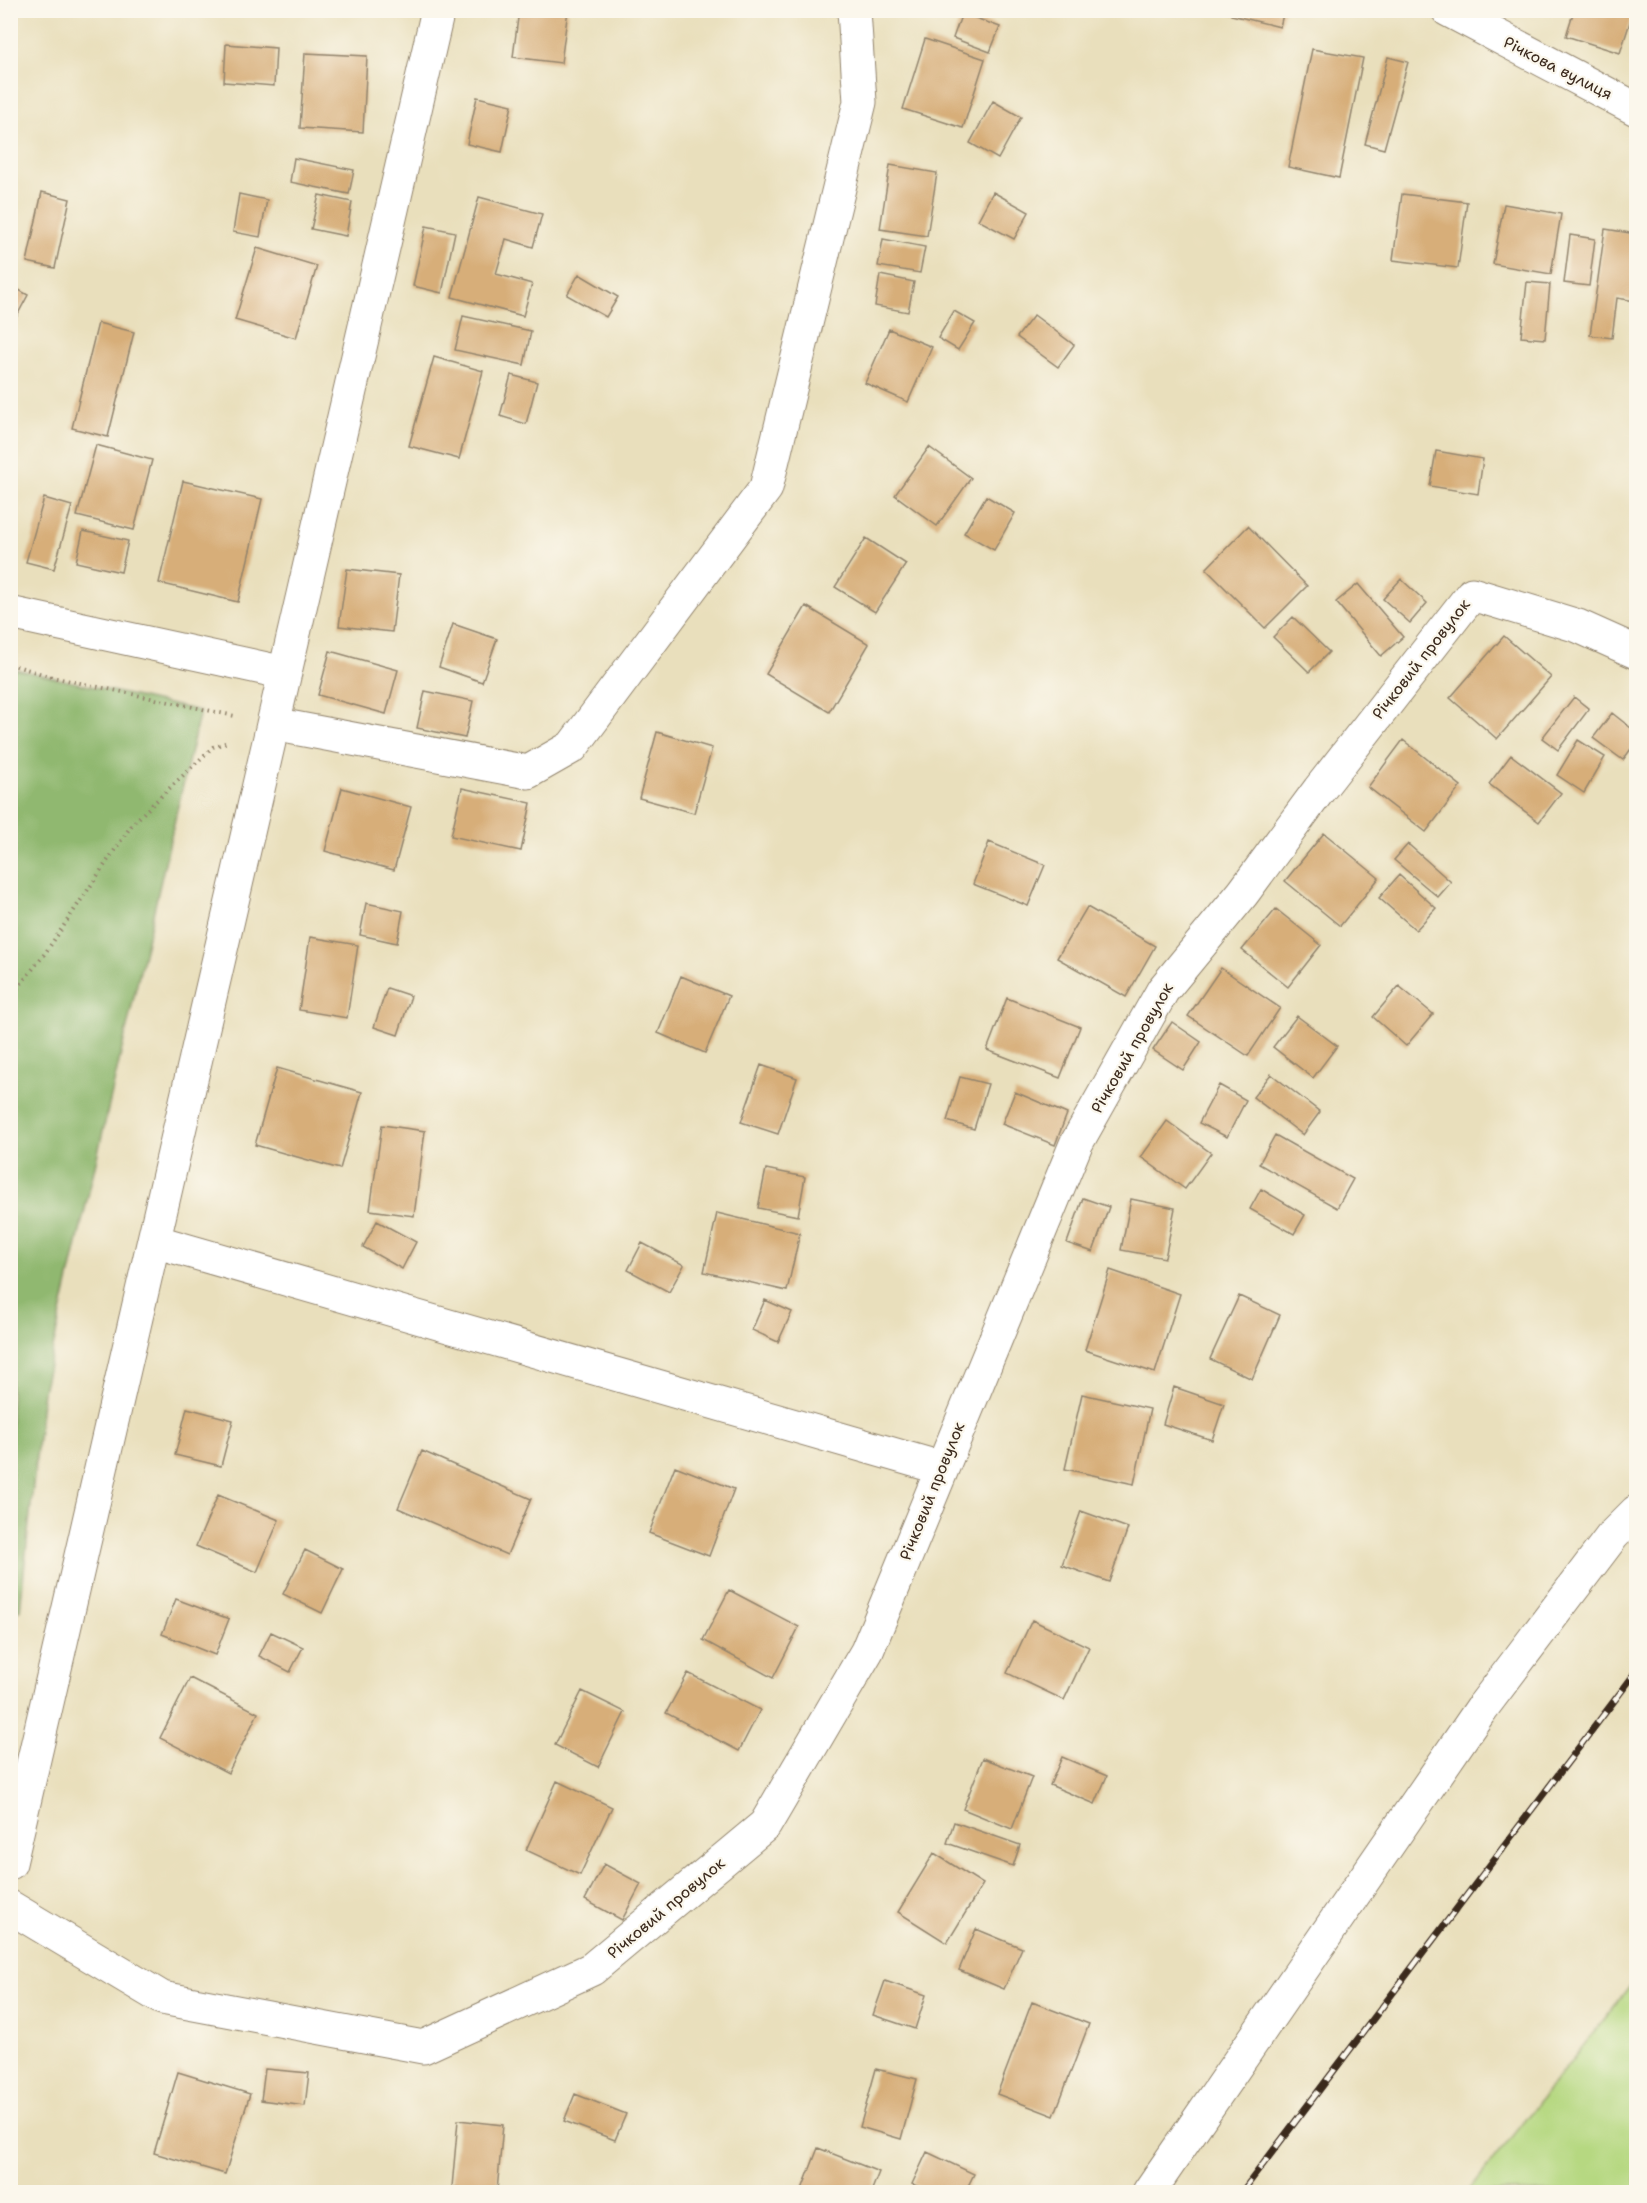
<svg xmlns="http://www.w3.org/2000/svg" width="1647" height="2203" font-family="'Shantell Sans',sans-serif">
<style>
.green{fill:#b6d881;stroke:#788150;stroke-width:1.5}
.forest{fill:#90b86f;stroke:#667146;stroke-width:1.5}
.building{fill:#d7ae79}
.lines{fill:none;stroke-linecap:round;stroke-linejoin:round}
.street-casing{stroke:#92846d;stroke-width:35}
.path{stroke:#92846d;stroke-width:4;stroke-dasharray:1.5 4.5;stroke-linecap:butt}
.street{stroke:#fff;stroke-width:33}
.rail-casing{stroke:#3b2a1e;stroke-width:7}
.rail{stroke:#fbf7ec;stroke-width:4.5;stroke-dasharray:14;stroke-linecap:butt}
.labels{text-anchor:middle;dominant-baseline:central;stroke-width:4.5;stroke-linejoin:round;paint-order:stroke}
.street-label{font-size:16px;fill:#3b2a1e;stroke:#fbf7ec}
</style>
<rect width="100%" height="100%" fill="#fbf7ec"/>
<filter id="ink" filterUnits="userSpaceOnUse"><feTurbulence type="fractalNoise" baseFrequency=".0167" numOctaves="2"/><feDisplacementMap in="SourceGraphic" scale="12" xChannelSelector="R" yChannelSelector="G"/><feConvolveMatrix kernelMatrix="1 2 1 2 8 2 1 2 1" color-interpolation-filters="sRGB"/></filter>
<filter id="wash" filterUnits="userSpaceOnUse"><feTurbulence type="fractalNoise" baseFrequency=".008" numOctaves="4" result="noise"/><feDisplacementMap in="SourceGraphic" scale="24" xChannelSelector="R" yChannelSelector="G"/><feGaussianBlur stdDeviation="1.35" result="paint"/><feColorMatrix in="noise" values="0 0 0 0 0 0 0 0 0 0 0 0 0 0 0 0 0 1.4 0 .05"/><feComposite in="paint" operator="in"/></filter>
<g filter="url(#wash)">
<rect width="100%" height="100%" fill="#e9dfbc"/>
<!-- green -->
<path class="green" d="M1636 1979V2192H1468Z"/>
<!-- forest -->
<path class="forest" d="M11 668 200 711 43 1391 20 1610 11 1613Z"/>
<g id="blocks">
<!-- building -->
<path class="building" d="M519 10H568L561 63 513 57Z
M1232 10H1284L1280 27 1231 15Z
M1574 10H1634L1620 53 1566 36Z
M962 13 1000 27 990 52 953 38Z
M925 39 985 59 963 128 903 109Z
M226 44 276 48 274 86 224 82Z
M1312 49 1363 58 1339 178 1288 167Z
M305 53 367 56 363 132 300 128Z
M1388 57 1408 62 1384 149 1365 144Z
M477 97 512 105 502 152 467 144Z
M993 101 1021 117 998 159 970 143Z
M294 158 354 170 349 194 290 182Z
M890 165 937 173 927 236 880 229Z
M42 192 70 199 55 268 27 262Z
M993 192 1029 212 1014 239 978 220Z
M239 194 267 200 260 237 233 232Z
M1402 194 1467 202 1458 268 1393 260Z
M319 195 352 202 346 236 311 229Z
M479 197 542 214 533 247 506 239 496 274 532 284 523 316 452 297Z
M1504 204 1561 214 1551 274 1493 264Z
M426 226 455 232 442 293 413 286Z
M1605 229 1636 234V301L1617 298 1612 338 1590 335Z
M1570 235 1595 239 1589 286 1564 283Z
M883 239 925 247 920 273 878 266Z
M257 248 317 266 296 338 235 320Z
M579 274 618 297 606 317 567 295Z
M880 275 914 282 908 312 875 306Z
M1527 282 1550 284 1545 339 1521 337Z
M10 285 28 295 12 325 10 324Z
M954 311 975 323 958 350 938 338Z
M1034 315 1074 345 1058 367 1017 337Z
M463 316 531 331 524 365 455 350Z
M98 323 134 332 108 437 72 428Z
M889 329 932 347 908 402 865 383Z
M434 357 483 371 459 459 409 446Z
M511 375 537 382 526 424 500 416Z
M96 445 152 460 134 530 77 516Z
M929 447 971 478 937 526 895 495Z
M1436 451 1483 459 1478 494 1430 486Z
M183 481 262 499 238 602 159 583Z
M986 496 1015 513 994 550 964 533Z
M44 498 72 506 54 569 26 562Z
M1248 526 1307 586 1265 628 1206 569Z
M83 531 128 541 121 572 76 562Z
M866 538 906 564 875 612 835 587Z
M347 569 399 575 392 632 339 626Z
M1401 579 1427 603 1410 623 1383 599Z
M1358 584 1403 637 1381 656 1336 602Z
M806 606 869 644 829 712 766 674Z
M1293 617 1329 652 1309 672 1273 637Z
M453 624 497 639 482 682 439 667Z
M1504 636 1551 677 1497 739 1450 698Z
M330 651 398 670 386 714 318 695Z
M425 691 473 701 465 738 417 728Z
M1574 697 1589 709 1558 750 1542 738Z
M1612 713 1636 732V742L1623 760 1593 738Z
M657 732 712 748 694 813 639 798Z
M1403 740 1461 786 1426 832 1368 787Z
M1578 740 1605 757 1584 793 1557 775Z
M1511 755 1561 793 1539 822 1489 784Z
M342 788 411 807 394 870 325 851Z
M462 788 531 803 521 851 451 836Z
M1324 833 1379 878 1340 926 1285 881Z
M989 842 1045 865 1028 906 973 884Z
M1408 844 1451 882 1438 897 1394 860Z
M1399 875 1436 908 1416 930 1379 898Z
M366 903 403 911 397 943 360 935Z
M1087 907 1155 946 1126 997 1057 958Z
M1276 909 1321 945 1288 987 1242 950Z
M310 937 358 945 347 1018 299 1010Z
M1221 968 1280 1008 1248 1056 1188 1016Z
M681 976 729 996 705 1053 658 1033Z
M1399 986 1433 1014 1406 1046 1373 1017Z
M387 988 411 996 398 1035 374 1027Z
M1007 998 1080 1027 1060 1078 987 1050Z
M1297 1016 1337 1046 1313 1078 1273 1047Z
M1172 1022 1201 1042 1183 1070 1153 1050Z
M761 1065 797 1078 778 1134 741 1122Z
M277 1068 362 1092 340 1169 255 1145Z
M1271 1074 1320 1112 1303 1135 1253 1097Z
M960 1077 988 1084 974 1129 947 1121Z
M1219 1085 1246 1100 1227 1137 1199 1123Z
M1015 1092 1067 1114 1055 1145 1002 1124Z
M1167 1121 1211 1153 1185 1189 1141 1157Z
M382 1125 425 1131 414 1216 370 1210Z
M1275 1135 1353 1179 1337 1208 1259 1164Z
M766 1169 805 1177 798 1216 758 1208Z
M1261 1189 1305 1215 1294 1234 1250 1209Z
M1083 1198 1109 1207 1093 1252 1067 1243Z
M1131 1199 1175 1208 1165 1258 1121 1250Z
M717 1213 800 1233 787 1291 704 1272Z
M377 1221 416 1242 402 1269 363 1247Z
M642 1243 684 1265 669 1292 628 1270Z
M1110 1270 1180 1294 1155 1373 1085 1350Z
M1239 1296 1280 1315 1252 1379 1210 1359Z
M765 1300 792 1312 778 1342 752 1330Z
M1174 1387 1224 1404 1212 1440 1163 1424Z
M1082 1394 1150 1409 1134 1484 1065 1469Z
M187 1408 233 1420 221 1466 175 1455Z
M422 1451 531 1499 507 1555 398 1508Z
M675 1466 734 1489 709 1556 649 1533Z
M218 1495 279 1520 257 1572 196 1546Z
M1081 1511 1128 1528 1109 1582 1062 1565Z
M305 1550 343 1569 322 1613 283 1594Z
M729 1590 799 1627 773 1678 703 1640Z
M176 1599 229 1619 215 1655 162 1634Z
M1032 1620 1089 1647 1064 1700 1007 1673Z
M271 1632 303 1647 290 1672 259 1656Z
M688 1673 760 1710 739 1751 666 1713Z
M190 1678 258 1713 228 1773 160 1738Z
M582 1691 625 1712 598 1767 555 1745Z
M1062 1757 1107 1776 1095 1804 1050 1785Z
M983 1758 1032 1777 1012 1829 963 1809Z
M557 1781 612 1807 580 1875 526 1850Z
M954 1822 1020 1845 1013 1866 947 1843Z
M934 1853 983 1884 947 1943 898 1912Z
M604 1864 641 1884 622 1920 585 1900Z
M976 1929 1022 1948 1004 1989 959 1970Z
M885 1981 926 1995 915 2029 873 2015Z
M1032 2002 1089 2024 1054 2116 997 2094Z
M265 2069 309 2073 305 2106 261 2100Z
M876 2069 917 2079 901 2139 860 2127Z
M178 2072 250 2094 225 2174 154 2153Z
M575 2094 626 2114 615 2140 564 2121Z
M458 2120 503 2125 497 2191 452 2187Z
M818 2148 879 2172 871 2192H801Z
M927 2152 974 2174 965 2192H931L912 2184Z"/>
</g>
</g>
<g filter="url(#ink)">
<use href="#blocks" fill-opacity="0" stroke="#92846d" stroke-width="1.5"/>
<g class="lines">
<defs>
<path id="street" d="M1448 10 1636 109
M10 613 285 673
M273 724 528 772 572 747 766 488 860 102 854 10
M154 1241 941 1468
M10 1863 438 10
M10 1907 162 1998 423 2047 592 1969 765 1825 867 1651 1076 1144 1163 990 1243 893 1319 790 1472 594 1578 626 1636 652
M1149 2192 1482 1708 1613 1535 1636 1512"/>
</defs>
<!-- street casing -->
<use href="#street" class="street-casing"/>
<!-- path -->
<path class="path" d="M10 664 52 677 235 716
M10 998 46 952 133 823 213 747 228 742"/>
<!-- street -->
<use href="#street" class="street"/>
<defs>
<path id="rail" d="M1242 2192 1636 1672"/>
</defs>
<!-- rail casing -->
<use href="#rail" class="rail-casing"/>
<!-- rail -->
<use href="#rail" class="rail"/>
</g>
</g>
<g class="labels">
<!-- street labels -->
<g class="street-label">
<text transform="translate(1558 68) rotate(27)">Річкова вулиця</text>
<text transform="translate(1421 659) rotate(-52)">Річковий провулок</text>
<text transform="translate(1132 1048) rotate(-60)">Річковий провулок</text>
<text transform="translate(932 1491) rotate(-68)">Річковий провулок</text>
<text transform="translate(666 1908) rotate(-40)">Річковий провулок</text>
</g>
</g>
<!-- margin -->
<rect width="1647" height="2203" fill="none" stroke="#fbf7ec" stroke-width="36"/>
</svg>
